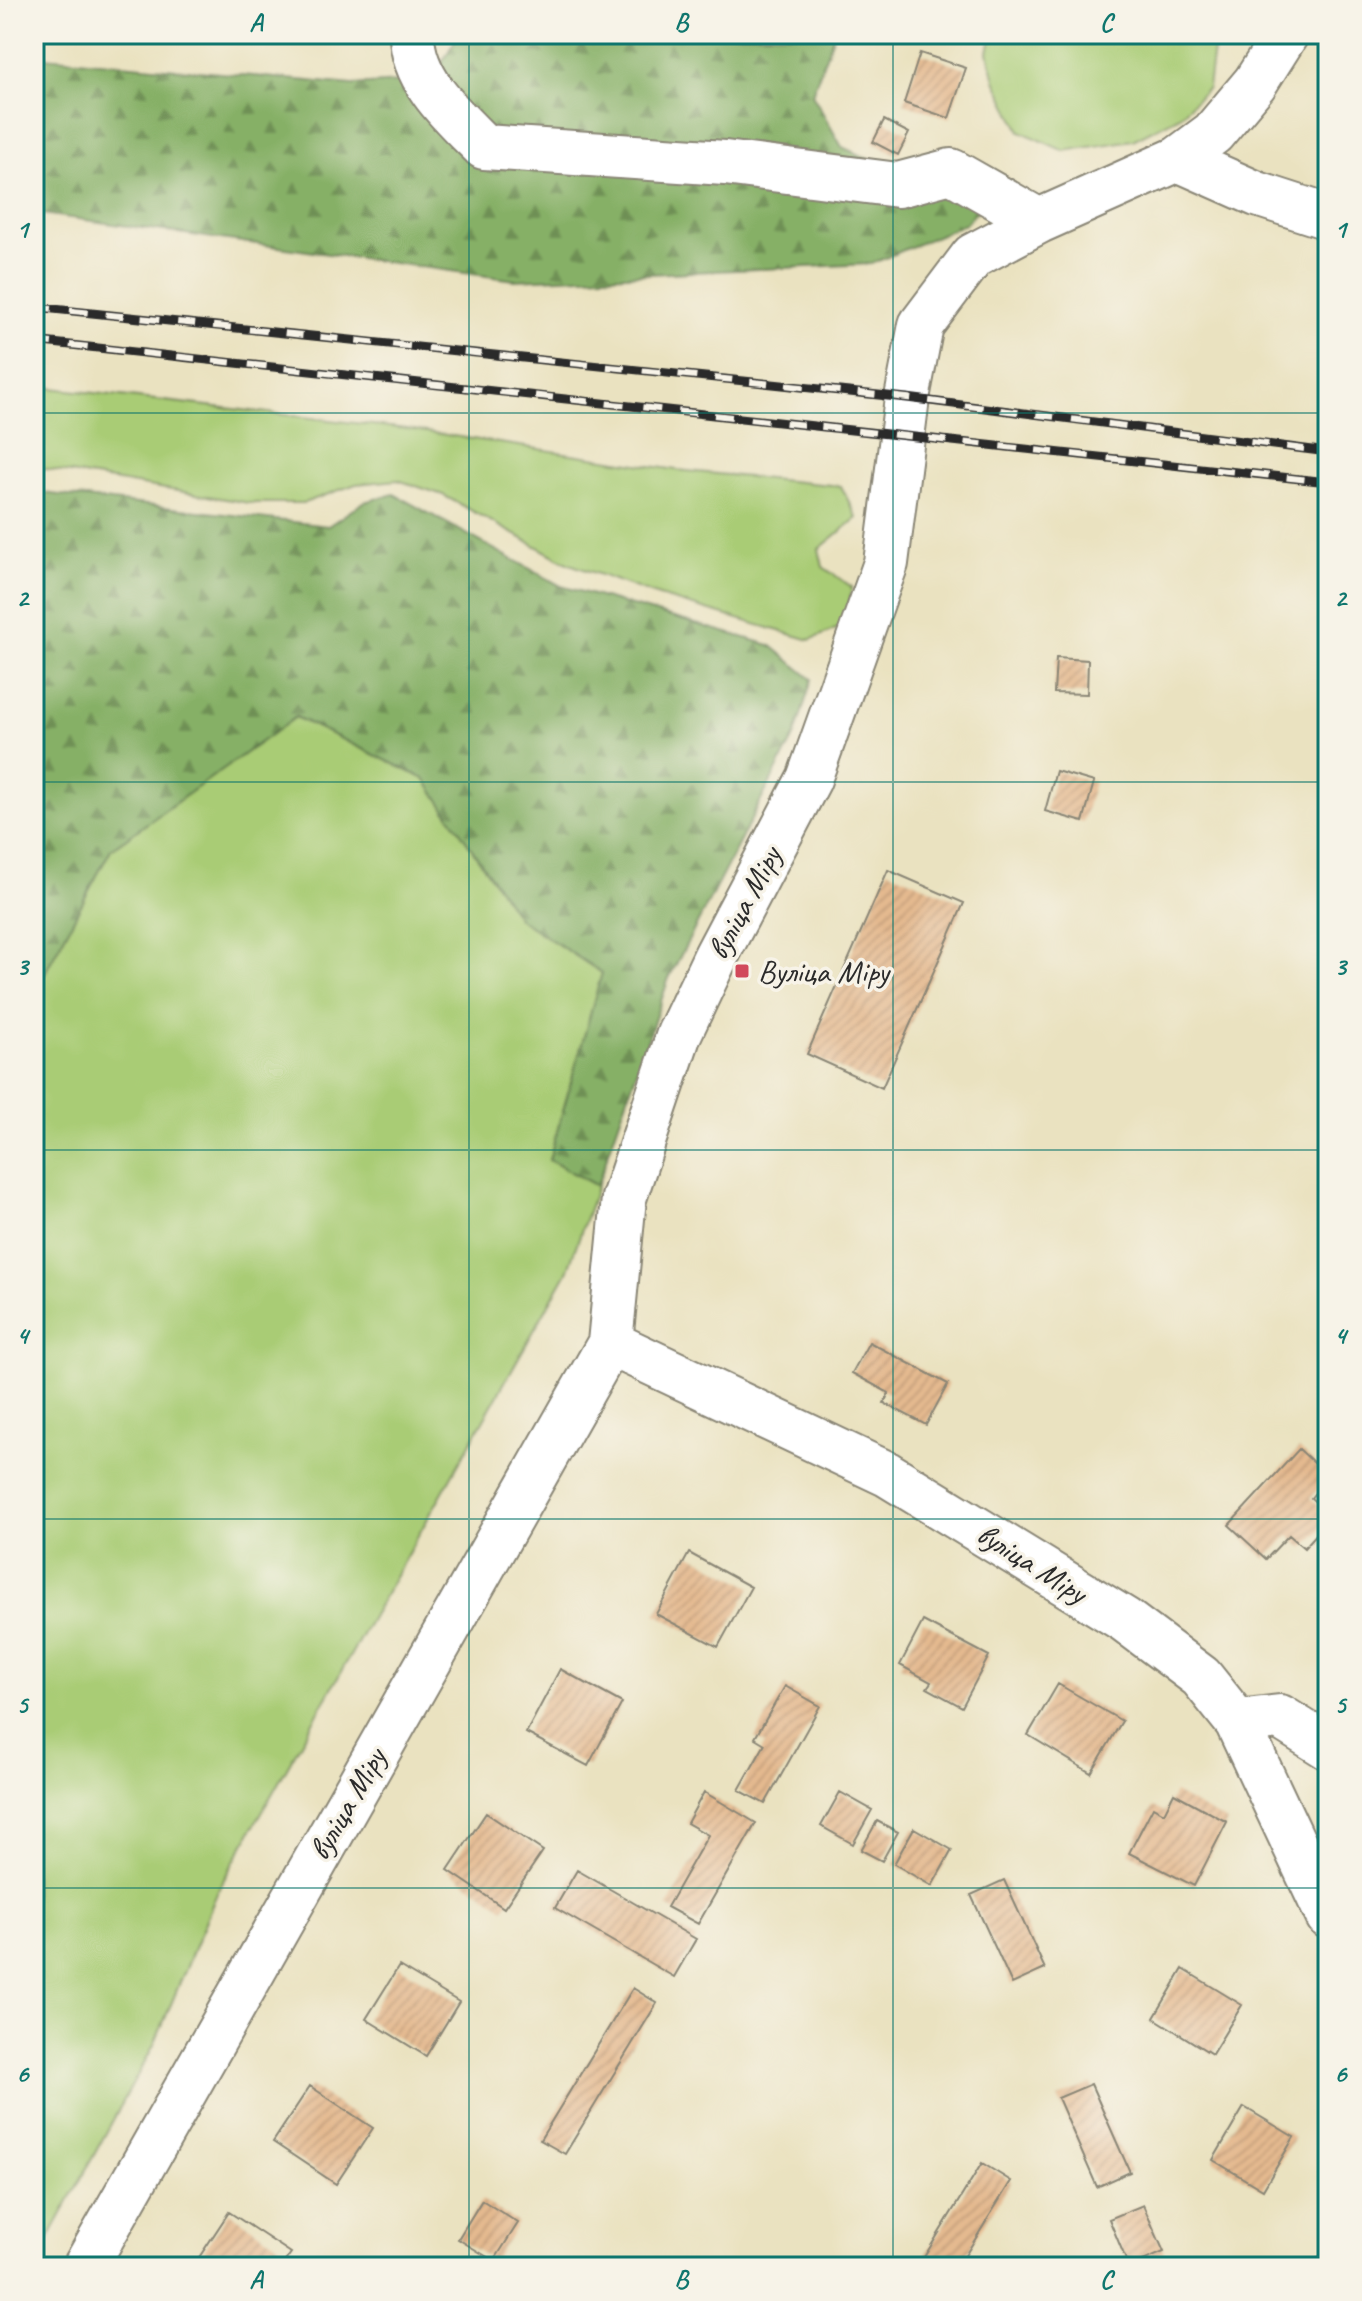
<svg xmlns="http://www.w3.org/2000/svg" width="1362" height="2301" font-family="Caveat,sans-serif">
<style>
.green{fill:#a9cc75;stroke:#6a7c50;stroke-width:2}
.forest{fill:url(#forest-firs);stroke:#586e48;stroke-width:2}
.building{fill:url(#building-hatch)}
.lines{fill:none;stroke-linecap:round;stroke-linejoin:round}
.minor-casing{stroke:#8a8676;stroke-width:48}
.minor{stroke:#fff;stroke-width:44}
.rail-casing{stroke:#2b2b2b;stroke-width:9}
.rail{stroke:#f7f3e8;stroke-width:6;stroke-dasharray:18;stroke-linecap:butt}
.grid{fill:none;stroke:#0f766e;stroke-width:2;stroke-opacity:0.55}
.poi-dot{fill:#d1495b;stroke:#f7f3e8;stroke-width:3}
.labels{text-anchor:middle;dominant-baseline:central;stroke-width:7;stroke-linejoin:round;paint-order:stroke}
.street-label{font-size:32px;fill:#2b2b2b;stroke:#f7f3e8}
.poi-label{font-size:32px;fill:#2b2b2b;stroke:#f7f3e8;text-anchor:start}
.neatline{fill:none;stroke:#0f766e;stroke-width:3}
.grid-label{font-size:26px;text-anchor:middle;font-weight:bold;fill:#0f766e}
</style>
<defs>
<pattern id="forest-firs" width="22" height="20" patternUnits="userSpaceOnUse" patternTransform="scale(2)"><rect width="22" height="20" fill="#86b066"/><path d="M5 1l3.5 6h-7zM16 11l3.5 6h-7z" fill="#6e8f54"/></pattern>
<pattern id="building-hatch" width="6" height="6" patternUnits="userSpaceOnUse" patternTransform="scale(2)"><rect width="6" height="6" fill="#e4b98f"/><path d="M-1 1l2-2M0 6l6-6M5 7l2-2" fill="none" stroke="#c49f7c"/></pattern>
</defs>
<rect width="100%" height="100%" fill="#f7f3e8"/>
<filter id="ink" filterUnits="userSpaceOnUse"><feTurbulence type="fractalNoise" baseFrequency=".0125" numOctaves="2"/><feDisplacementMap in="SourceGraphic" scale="16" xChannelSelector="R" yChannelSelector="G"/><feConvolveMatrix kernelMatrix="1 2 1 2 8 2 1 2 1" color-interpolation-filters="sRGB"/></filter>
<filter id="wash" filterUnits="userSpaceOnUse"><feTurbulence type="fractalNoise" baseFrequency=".006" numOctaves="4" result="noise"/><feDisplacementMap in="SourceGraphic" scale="32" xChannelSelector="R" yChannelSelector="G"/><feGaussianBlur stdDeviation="1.8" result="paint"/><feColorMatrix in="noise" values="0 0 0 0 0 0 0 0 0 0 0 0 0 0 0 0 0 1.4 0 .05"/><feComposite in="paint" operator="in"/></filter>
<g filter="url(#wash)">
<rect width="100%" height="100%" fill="#eae2c0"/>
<!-- green -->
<path class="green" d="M992 34H1215L1208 88 1180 116 1133 140 1064 151 1020 131 995 80 988 52Z
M34 386 407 429 677 470 841 486 857 518 819 549 823 567 852 587 846 625 810 640 659 596 567 563 443 495 398 480 356 484 304 503H249L34 467Z
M295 717 425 779 519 919 602 973 549 1160 597 1186 567 1272 219 1888 155 2043 34 2265V993L111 849Z"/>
<!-- forest -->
<path class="forest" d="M459 34H834L812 94 842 147 899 173 988 199 965 224 871 264 515 280 34 213V56L353 85 431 80Z
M34 492 328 526 364 502 394 494 561 586 770 645 812 679 795 735 669 978 597 1186 549 1160 602 973 519 919 425 779 296 717 111 849 34 993V935L39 927 34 902Z"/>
<g id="blocks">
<!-- building -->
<path class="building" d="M920 53 966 68 949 118 904 103Z
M884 120 909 133 898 155 873 142Z
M1056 658 1088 660 1087 694 1054 693Z
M1056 771 1094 782 1083 822 1045 811Z
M888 870 964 903 882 1088 807 1054Z
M869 1342 948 1384 926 1425 884 1403 889 1393 852 1373Z
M1299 1449 1328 1476 1311 1498 1328 1514V1521L1304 1548 1289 1535 1266 1559 1229 1525Z
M689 1553 751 1587 718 1647 656 1614Z
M923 1621 989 1656 962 1707 927 1688 931 1682 900 1665Z
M560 1669 622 1703 588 1766 526 1733Z
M1058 1684 1122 1721 1091 1773 1028 1735Z
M785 1686 820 1706 765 1804 739 1790 765 1744 755 1738Z
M704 1792 756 1823 698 1924 667 1907 708 1835 687 1823Z
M840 1792 872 1810 853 1844 821 1826Z
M1174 1793 1227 1822 1194 1886 1129 1853 1153 1807 1164 1813Z
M486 1813 543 1851 504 1908 448 1870Z
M877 1821 898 1832 882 1861 861 1850Z
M914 1828 952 1850 932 1886 894 1864Z
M577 1870 696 1939 674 1977 555 1908Z
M1004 1880 1045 1969 1012 1984 971 1895Z
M399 1966 459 2002 426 2056 366 2019Z
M1183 1969 1242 2005 1212 2054 1154 2018Z
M633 1988 657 2003 565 2154 540 2140Z
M1091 2084 1130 2172 1097 2187 1058 2098Z
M310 2086 373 2128 336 2184 273 2142Z
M1244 2107 1294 2137 1263 2190 1213 2160Z
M982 2163 1011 2181 958 2267H918Z
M482 2200 518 2223 494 2261 458 2239Z
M1143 2205 1164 2252 1129 2267 1109 2219Z
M229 2212 291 2253 281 2267H210L198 2259Z
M1328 2247V2267H1310Z"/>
</g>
</g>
<g filter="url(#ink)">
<use href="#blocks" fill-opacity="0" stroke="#8a8676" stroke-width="2"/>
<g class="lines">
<defs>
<path id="minor" d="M412 34C412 81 454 117 484 147L725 163 898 185 951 171 1039 221
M1178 159 1257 194 1328 217
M610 1343 887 1474 1125 1620 1201 1677 1237 1722 1328 1916
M1237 1722 1280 1717 1328 1747
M85 2267 610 1343 624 1198 679 1034 716 956 809 779 886 563 907 398 921 325 973 256 1039 221 1178 159 1213 133 1255 83 1286 34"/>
</defs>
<!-- minor casing -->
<use href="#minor" class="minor-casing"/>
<!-- minor -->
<use href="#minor" class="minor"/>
<defs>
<path id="rail" d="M34 307 907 398 1328 452
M34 341 1328 482"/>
</defs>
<!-- rail casing -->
<use href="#rail" class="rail-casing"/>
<!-- rail -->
<use href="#rail" class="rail"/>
</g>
</g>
<!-- grid -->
<path class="grid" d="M469 34V2267M893 34V2267M34 413H1328M34 782H1328M34 1150H1328M34 1519H1328M34 1888H1328"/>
<!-- markers -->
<rect class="poi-dot" x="734" y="963" width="16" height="16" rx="4"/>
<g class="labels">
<!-- street labels -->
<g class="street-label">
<text transform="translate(744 903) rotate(-62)">вуліца Міру</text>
<text transform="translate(1032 1563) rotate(32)">вуліца Міру</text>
<text transform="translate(347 1804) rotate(-60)">вуліца Міру</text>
</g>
<!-- poi labels -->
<g class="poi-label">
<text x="758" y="971">Вуліца Міру</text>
</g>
</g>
<!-- margin -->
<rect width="1362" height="2301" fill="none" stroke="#f7f3e8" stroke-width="88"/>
<rect x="44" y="44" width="1274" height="2213" class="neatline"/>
<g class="grid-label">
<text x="256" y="31">A</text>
<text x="681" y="31">B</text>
<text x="1106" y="31">C</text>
<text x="22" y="238">1</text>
<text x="1340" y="238">1</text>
<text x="22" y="606">2</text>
<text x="1340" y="606">2</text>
<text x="22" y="975">3</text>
<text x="1340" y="975">3</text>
<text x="22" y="1344">4</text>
<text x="1340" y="1344">4</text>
<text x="22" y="1713">5</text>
<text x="1340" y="1713">5</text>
<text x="22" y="2082">6</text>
<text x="1340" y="2082">6</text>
<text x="256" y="2288">A</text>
<text x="681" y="2288">B</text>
<text x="1106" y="2288">C</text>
</g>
</svg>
